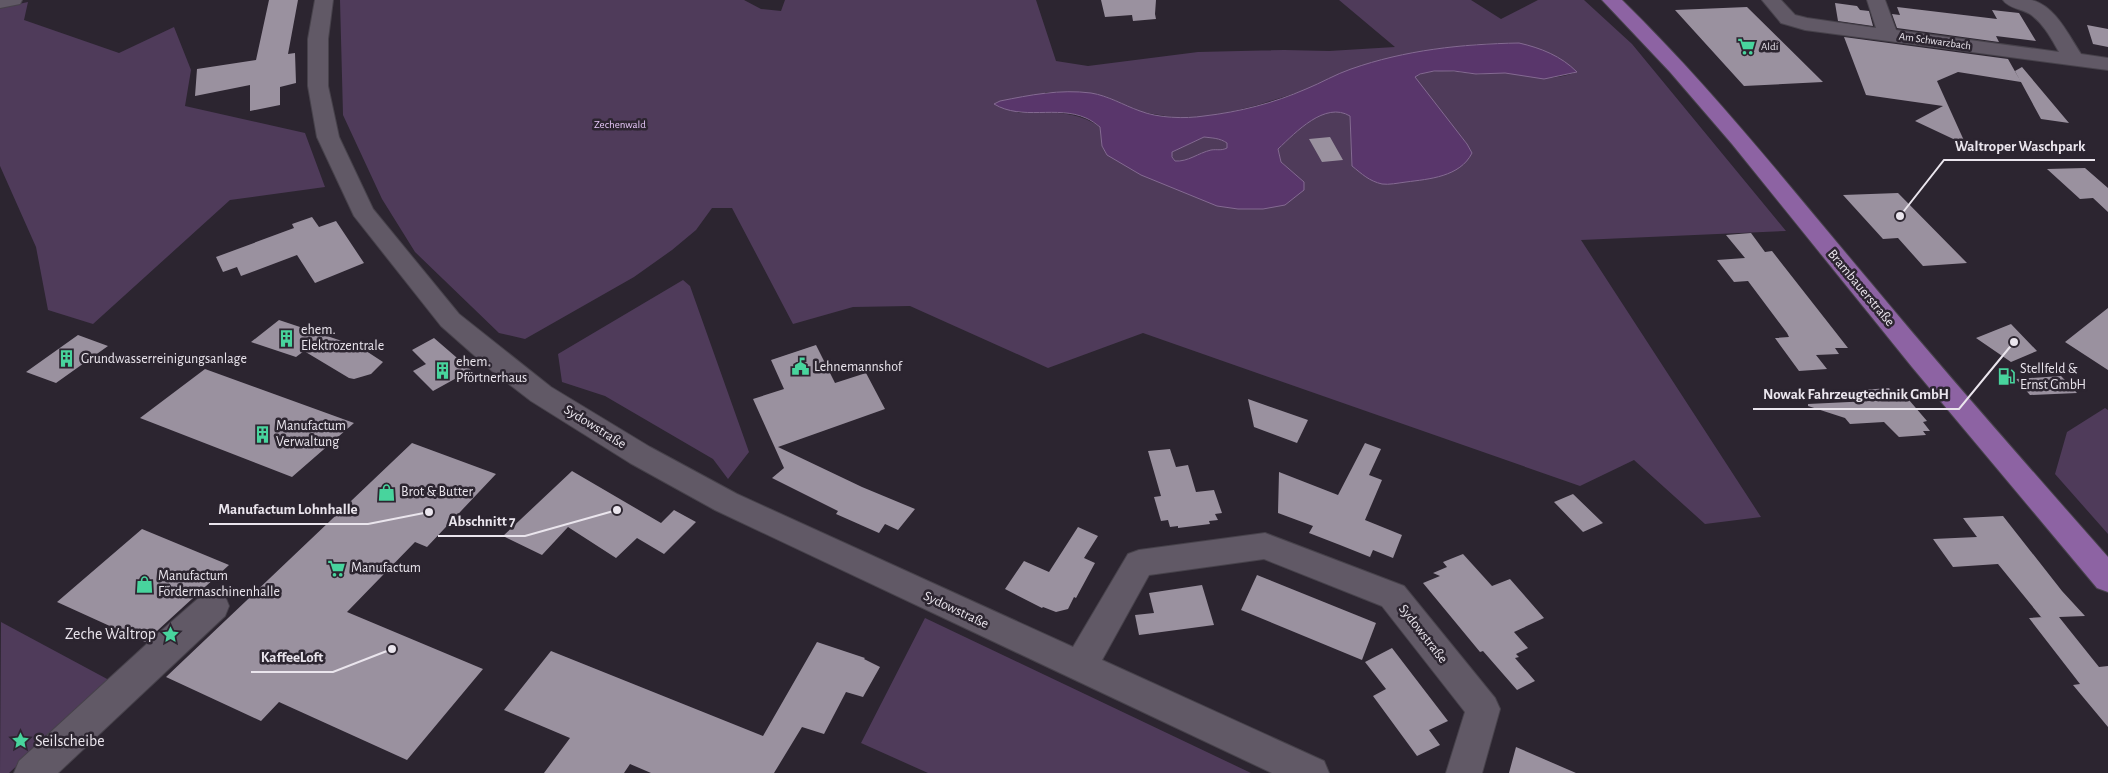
<svg xmlns="http://www.w3.org/2000/svg" width="2108" height="773" font-family="'Alegreya Sans',sans-serif">
<style>
.green{fill:#4f3b5a;fill-rule:evenodd}
.water{fill:#59366b;stroke:#846a92;fill-rule:evenodd}
.building{fill:#9a919f}
.lines{fill:none;stroke-linecap:round;stroke-linejoin:round}
.minor-casing{stroke:#47424b;stroke-width:2}
.major-casing{stroke:#47424b;stroke-width:2}
.minor{fill:#615966;fill-rule:evenodd}
.major{fill:#8d63a3;fill-rule:evenodd}
.labels{text-anchor:middle;dominant-baseline:central;stroke-width:5;stroke-linejoin:round;paint-order:stroke}
.far-street-label{font-size:11px;fill:#eae5ed;stroke:#2c2530}
.far-poi-label{font-size:11px;fill:#eae5ed;stroke:#2c2530;text-anchor:start}
.far-park-label{font-size:11px;fill:#e4c5f6;stroke:#2c2530}
.street-label{font-size:14px;fill:#eae5ed;stroke:#2c2530}
.poi-label{font-size:14px;fill:#eae5ed;stroke:#2c2530;text-anchor:start}
.near-poi-label{font-size:16px;fill:#eae5ed;stroke:#2c2530;text-anchor:end}
.leader{fill:none;stroke:#eae5ed;stroke-width:2}
.callout-dot{fill:#eae5ed;stroke:#2c2530;stroke-width:2}
.callout-label{font-size:15px;text-anchor:middle;font-weight:bold;fill:#eae5ed;stroke:#2c2530;stroke-width:5;stroke-linejoin:round;paint-order:stroke}
</style>
<rect width="100%" height="100%" fill="#2c2530"/>
<!-- green -->
<path class="green" d="M340 0H744L761 9 781 11 785 0H1036L1056 61 1088 66 1198 52 1284 50 1329 51 1395 47 1339 0H1471L1501 19 1538 0H1584L1632 44 1786 231 1581 240 1761 517 1705 524 1634 460 1580 486 1143 333 1048 368 910 306 853 307 793 324 732 208H712L696 230 672 250 634 277 525 339 499 333 415 252 382 199 343 115ZM1519 43 1559 58 1577 72C1545 83 1536 75 1505 73 1495 72 1485 75 1475 74 1455 72 1433 67 1414 77L1467 144 1471 153 1352 166 1350 116C1324 101 1296 132 1278 149L1281 162 1303 182 1107 155 1102 146 1100 127C1073 109 1047 113 1017 113L1046 92 1089 93 1107 97 1142 112 1171 117H1201L1230 112 1258 105 1435 49 1480 44Z
M28 2 24 20 119 53 174 27 191 70 185 106 305 133 325 187 230 200 93 324 48 310 36 247 0 166V8Z
M1204 137C1213 138 1220 138 1227 143V148C1221 151 1217 149 1211 150 1198 153 1188 162 1175 161L1172 156V152Z
M683 280 690 286 749 452 728 479 713 459 605 396 562 382 558 354Z
M2105 408 2108 410V534L2055 474 2067 432Z
M925 618 1251 773H928L861 743Z
M1 622 109 680 9 773H0Z"/>
<!-- water -->
<path class="water" d="M1519 43C1541 48 1561 56 1577 72L1544 79 1505 73 1476 74 1454 71H1434L1420 74 1415 77 1467 144 1472 153C1460 177 1429 179 1406 182 1398 183 1389 185 1382 184 1369 181 1362 174 1352 166L1350 116C1325 101 1296 132 1278 149L1281 162 1304 182V190L1285 205 1263 209H1238L1217 206 1141 175 1107 155 1102 146 1100 127C1096 124 1091 120 1086 118 1057 105 1022 121 994 104L1000 101C1030 95 1060 89 1091 93 1109 96 1123 105 1140 111 1158 118 1185 119 1204 116 1239 112 1274 103 1306 89 1321 83 1336 74 1351 69 1405 50 1462 44 1519 43ZM1204 137C1212 138 1220 138 1227 143V148C1221 151 1217 149 1211 150 1198 153 1188 162 1175 161L1172 157V152Z"/>
<!-- building -->
<path class="building" d="M269 0H298L288 54 295 53 296 83 280 87V105L250 111V85L195 96 197 69 256 60Z
M1101 0H1156L1155 14 1156 19 1133 21 1132 15 1105 17Z
M1835 3 1857 6 1860 10 1869 11 1873 26 1838 21Z
M1747 7 1823 82 1744 86 1675 10Z
M1897 7 1997 19 1992 10 2019 13 2036 41 1996 36 1999 42 1897 28 1892 14 1900 15Z
M2087 25 2108 29V47L2093 44Z
M1844 37 2008 59 2021 82 1958 72 1937 81 1966 145 1915 121 1943 106 1866 95Z
M2022 67 2069 123 2041 119 2015 71Z
M1330 137 1343 160 1322 162 1309 139Z
M2085 168 2108 188V212L2093 198 2080 199 2047 169Z
M1898 193 1967 263 1923 266 1898 238 1883 239 1843 195Z
M312 217 319 227 336 221 364 263 315 283 297 255 241 276 237 267 223 272 216 257 294 228 292 224Z
M1751 233 1765 252 1772 251 1848 348H1835L1839 354 1816 355 1827 369 1799 371 1775 338 1789 337 1787 333 1748 281 1734 282 1717 260 1745 258 1726 235Z
M2108 308V370L2065 342Z
M279 320 360 347 383 362 371 374 354 379 349 378 304 351 296 357 251 342Z
M2011 324 2037 351 2011 362 1976 338Z
M78 335 108 346 56 383 26 372Z
M434 338 471 370 433 391 413 371 426 364 412 350Z
M816 345 835 383 866 373 885 409 778 447 862 487 915 509 898 530 885 524 879 533 836 514 838 511 772 478 784 468 753 399 784 389 771 360Z
M205 369 354 423 292 477 140 418Z
M2061 376 2077 393 2030 395 2016 379Z
M1889 388 1892 392H1899L1906 400H1909L1927 421 1923 422 1930 431H1923L1926 435 1899 437 1884 422 1850 424 1845 418 1808 406V404L1870 401 1862 390Z
M1248 399 1308 420 1297 443 1254 427Z
M412 443 496 474 427 547 415 542 347 612 483 669 407 760 279 702 261 721 166 677Z
M1365 443 1381 449 1369 475 1382 480 1365 520 1402 535 1393 558 1373 550 1370 557 1340 545 1309 533 1313 526 1278 513 1279 472 1338 495Z
M1170 449 1176 467 1188 465 1196 492 1214 490 1222 513 1215 514 1218 520 1209 521 1210 524 1178 528V526L1170 527 1168 520 1161 521 1154 497 1161 496 1148 451Z
M572 471 661 523 674 510 696 522 664 554 637 538 616 558 568 527 542 555 503 536Z
M1573 494 1603 523 1583 532 1554 502Z
M2003 516 2062 591 2085 616 2059 617 2099 667 2108 666V727L2073 685 2080 684 2029 618 2043 617H2041L1998 564 1953 567 1933 539 1977 537 1963 518Z
M1078 527 1098 536 1084 558 1095 563 1076 598 1074 597 1068 609 1056 612 1043 607 1042 608 1005 589 1024 561 1049 572Z
M142 529 229 565 145 642 57 602Z
M1463 554 1492 586 1510 579 1544 618 1514 632 1528 648 1516 654 1519 657 1515 658 1535 681 1517 690 1483 651 1480 652 1423 583 1440 576 1433 573 1447 567 1443 562Z
M1257 575 1376 623 1362 660 1241 610Z
M1202 585 1214 625 1139 635 1135 615 1154 613 1149 593Z
M817 642 865 658 864 659 880 667 863 697 846 692 824 734 802 727 774 773H651L630 764 624 773H544L570 738 504 710 551 651 763 736Z
M1392 648 1448 721 1429 730 1440 745 1417 756 1373 696 1386 689 1365 662Z
M1516 747 1576 773H1509Z"/>
<g class="lines">
<defs>
<path id="minor" d="M0 0H22L20 4 0 8Z
M315 0H333L328 39V86L339 137 373 209 459 314 551 387 650 447 737 494 1073 647 1128 554 1139 550 1265 533 1404 586 1495 698 1500 709 1482 773H1446L1465 712 1382 606 1264 559 1149 575 1102 660 1324 761 1329 773H1272L715 510 630 463 531 401 492 371 441 326 354 216 317 137 308 86V39Z
M1762 0H1781L1795 15 1807 18 1876 28 1867 0H1885L1896 30 2059 52C2051 38 2044 24 2030 14 2022 9 2008 8 2003 0 2011 0 2022 0 2031 0 2055 5 2069 36 2081 54L2108 58V70L1805 30 1781 23Z
M213 592 225 596 229 606 225 616 58 773H14L19 761 161 631 201 596Z"/>
<path id="major" d="M1602 0H1622C1712 88 1790 187 1871 283 1948 376 2028 466 2108 557V592L2097 588 1912 367 1732 144 1670 72Z"/>
</defs>
<!-- minor casing -->
<use href="#minor" class="minor-casing"/>
<!-- major casing -->
<use href="#major" class="major-casing"/>
<!-- minor -->
<use href="#minor" class="minor"/>
<!-- major -->
<use href="#major" class="major"/>
</g>
<!-- icons -->
<defs>
<symbol id="supermarket-bare" viewBox="-9 -9 18 18"><path d="M-6-5.5h2.5l.6 2H6L4.5 2H-2.5L-4.4-4H-6ZM-1.5 3.2a1.3 1.3 0 1 0 .1 0ZM3 3.2a1.3 1.3 0 1 0 .1 0Z" fill="#48d49d" stroke="#2c2530" stroke-width="2.5" paint-order="stroke"/></symbol>
<symbol id="building-bare" viewBox="-9 -9 18 18"><path d="M-4-6H4V6H1V3H-1V6H-4ZM-2.5-4.3h1.7v1.8h-1.7ZM.8-4.3h1.7v1.8H.8ZM-2.5-1h1.7V.8h-1.7ZM.8-1h1.7V.8H.8Z" fill="#48d49d" stroke="#2c2530" stroke-width="2.5" paint-order="stroke"/></symbol>
<symbol id="civic-bare" viewBox="-9 -9 18 18"><path d="M-.6-6.5H3V-4.5H.6V-3L4-1V1h2V6H-6V1h2V-1L-.6-3ZM-1.2 2.5V6h2.4V2.5Z" fill="#48d49d" stroke="#2c2530" stroke-width="2.5" paint-order="stroke"/></symbol>
<symbol id="fuel-bare" viewBox="-9 -9 18 18"><path d="M-5.5-6h7V0h2V4h1.3V-2.5L3-4.5l.8-.8L6-3V5H2.5V1h-1V6h-7ZM-4.2-4.7v3.2H.2V-4.7Z" fill="#48d49d" stroke="#2c2530" stroke-width="2.5" paint-order="stroke"/></symbol>
<symbol id="shop-bare" viewBox="-9 -9 18 18"><path d="M-5-2.5h2.3a2.7 3.5 0 0 1 5.4 0H5L5.5 6h-11ZM-1.5-2.5h3a1.5 2.3 0 0 0-3 0Z" fill="#48d49d" stroke="#2c2530" stroke-width="2.5" paint-order="stroke"/></symbol>
<symbol id="sight-bare" viewBox="-9 -9 18 18"><path d="M0-6L1.8-2.2L6-1.7L2.9 1.2L3.7 5.4L0 3.3L-3.7 5.4L-2.9 1.2L-6-1.7L-1.8-2.2Z" fill="#48d49d" stroke="#2c2530" stroke-width="2.5" paint-order="stroke"/></symbol>
</defs>
<g fill-rule="evenodd">
<use href="#supermarket-bare" x="1734" y="34" width="25" height="25"/>
<use href="#building-bare" x="274" y="326" width="25" height="25"/>
<use href="#building-bare" x="54" y="346" width="25" height="25"/>
<use href="#civic-bare" x="788" y="354" width="25" height="25"/>
<use href="#building-bare" x="430" y="358" width="25" height="25"/>
<use href="#fuel-bare" x="1994" y="364" width="25" height="25"/>
<use href="#building-bare" x="250" y="422" width="25" height="25"/>
<use href="#shop-bare" x="374" y="480" width="25" height="25"/>
<use href="#supermarket-bare" x="324" y="556" width="25" height="25"/>
<use href="#shop-bare" x="132" y="572" width="25" height="25"/>
<use href="#sight-bare" x="158" y="622" width="25" height="25"/>
<use href="#sight-bare" x="8" y="728" width="25" height="25"/>
</g>
<g class="labels">
<!-- far-street labels -->
<g class="far-street-label">
<text transform="translate(1935 41) rotate(8)">Am Schwarzbach</text>
</g>
<!-- far-poi labels -->
<g class="far-poi-label">
<text x="1761" y="46">Aldi</text>
</g>
<!-- far-park labels -->
<g class="far-park-label">
<text x="620" y="124">Zechenwald</text>
</g>
<!-- street labels -->
<g class="street-label">
<text transform="translate(1861 288) rotate(50)">Brambauerstraße</text>
<text transform="translate(595 427) rotate(32)">Sydowstraße</text>
<text transform="translate(956 610) rotate(25)">Sydowstraße</text>
<text transform="translate(1423 634) rotate(52)">Sydowstraße</text>
</g>
<!-- poi labels -->
<g class="poi-label">
<text x="301" y="330">ehem.<tspan x="301" dy="16">Elektrozentrale</tspan></text>
<text x="81" y="359">Grundwasserreinigungsanlage</text>
<text x="456" y="362">ehem.<tspan x="456" dy="16">Pförtnerhaus</tspan></text>
<text x="814" y="367">Lehnemannshof</text>
<text x="2020" y="369">Stellfeld &amp;<tspan x="2020" dy="16">Ernst GmbH</tspan></text>
<text x="276" y="426">Manufactum<tspan x="276" dy="16">Verwaltung</tspan></text>
<text x="401" y="492">Brot &amp; Butter</text>
<text x="351" y="568">Manufactum</text>
<text x="158" y="576">Manufactum<tspan x="158" dy="16">Fördermaschinenhalle</tspan></text>
</g>
<!-- near-poi labels -->
<g class="near-poi-label">
<text x="156" y="634">Zeche Waltrop</text>
<text x="35" y="741" text-anchor="start">Seilscheibe</text>
</g>
</g>
<!-- callouts -->
<path class="leader" d="M1900 216L1944 160H2095M2014 342L1959 409H1753M429 512L368 524H209M617 510L525 536H438M392 649L333 672H251"/>
<g class="callout-dot">
<circle cx="1900" cy="216" r="5"/>
<circle cx="2014" cy="342" r="5"/>
<circle cx="429" cy="512" r="5"/>
<circle cx="617" cy="510" r="5"/>
<circle cx="392" cy="649" r="5"/>
</g>
<g class="callout-label">
<text x="2020" y="151">Waltroper Waschpark</text>
<text x="1856" y="399">Nowak Fahrzeugtechnik GmbH</text>
<text x="288" y="514">Manufactum Lohnhalle</text>
<text x="482" y="526">Abschnitt 7</text>
<text x="292" y="662">KaffeeLoft</text>
</g>
</svg>
